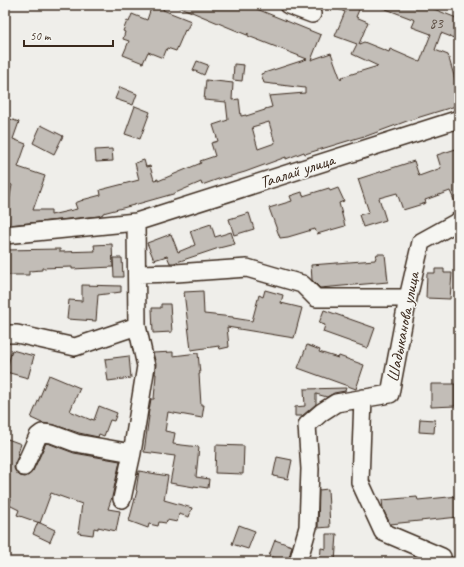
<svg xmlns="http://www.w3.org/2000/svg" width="464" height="567" font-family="Caveat,sans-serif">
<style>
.building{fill:#c2bdb7;stroke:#3b2a1e;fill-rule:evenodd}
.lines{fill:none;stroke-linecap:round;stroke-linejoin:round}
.minor-casing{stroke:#3b2a1e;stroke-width:20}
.minor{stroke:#f6f6f2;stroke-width:17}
.labels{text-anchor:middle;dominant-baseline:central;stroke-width:3;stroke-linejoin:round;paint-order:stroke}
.number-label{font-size:15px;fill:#5d4f44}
.street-label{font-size:17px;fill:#3b2a1e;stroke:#f6f6f2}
</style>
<rect width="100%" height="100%" fill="#efeeea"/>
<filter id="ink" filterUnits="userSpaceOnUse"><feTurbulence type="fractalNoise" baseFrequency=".025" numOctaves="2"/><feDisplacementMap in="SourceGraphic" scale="8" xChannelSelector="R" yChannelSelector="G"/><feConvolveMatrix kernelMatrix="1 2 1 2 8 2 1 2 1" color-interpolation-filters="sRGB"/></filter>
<g filter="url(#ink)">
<!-- building -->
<path class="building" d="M152 5H165L163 10 191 21 186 31 185 30 176 51 167 48 163 58 148 52 143 63 123 55 129 41 123 39 125 32 123 31 127 21 129 22 132 14 147 20Z
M175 5H247L321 35 311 60 331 53 341 80 342 77 378 66 352 54 357 44 335 36 345 12 329 5H361L356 17 368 22 359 44 364 42 389 52 390 49 420 62 431 34 412 27 415 20 378 6 424 5 459 19V40L441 33 435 50 448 55 459 93V105L407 121 364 137V136L305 154 304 152 286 159V157L245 172 224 178V177L202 185 201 182 173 194 134 205 103 213V214L99 216 9 225 7 212 12 185 5 183V123L7 118 19 122 13 139 26 144 18 167 45 176 33 210H51V215L77 209 75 203 83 200H82L101 195 100 190 139 180 135 163 144 160 146 167 150 166 154 180 158 179V181L201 163 200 161 215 156 211 143 218 141 213 125 228 120 226 102 204 100 206 80 233 83 232 100 239 99 241 116 246 115V116L265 110V109L272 107 269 96 305 93V88L264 83 261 74 307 59 248 36V33L247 35ZM269 122 275 143 258 149 252 127Z
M197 61 208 65 204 75 193 70Z
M234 64 244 65 242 81 233 80Z
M120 87 137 94 133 105 115 99Z
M135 106 150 112 140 139 125 134Z
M41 125 63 136 54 154 33 143Z
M459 148V211L450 191 425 200 426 203 403 210 397 193 379 198 386 220 363 227 359 215 369 212 358 179 414 161 419 176 441 168 437 155Z
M112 149 113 161 96 162 95 150Z
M329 188 330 191 338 188 344 201 339 203 345 226 317 234 315 229 288 237 280 238 269 208 292 201 290 196 302 192 303 196Z
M249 213 254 229 234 235 229 219Z
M211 224 215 237 231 232 235 244 219 248 174 263H170L167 256 154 260 147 243 171 234 178 252 195 245 190 231Z
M112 244 113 267 72 269V267L42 268V270L29 271V275H5V250L60 249V252L95 251 94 245Z
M377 254H385L388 282 320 288 312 280 311 265 375 260Z
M113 258H122L123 277H114Z
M435 269H444V273H452L450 299 426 298 427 273H435Z
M82 285 121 286V292L98 295 96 321 67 319 69 300 82 301Z
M265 290 283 295 281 303 302 308 294 338 227 327 229 347 220 349 219 346 191 350 184 292 203 291 204 314 233 317V318L252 321 259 295 263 297Z
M161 304H170L172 332 153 333 152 308H161Z
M324 310 375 328 368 348 323 332 325 325 319 323Z
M307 345 320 350 319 352 338 358 339 356 364 365 356 389 298 368Z
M12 350 34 356 28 378 6 372Z
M173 352V356L198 353 200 374H199L201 405H204L202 418 168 412 165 431 175 433 173 444 199 447 196 477 209 479 208 488 194 486V487L170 483 175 456 144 452 149 416H148L151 399H154L156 374H155L156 364 153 353Z
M129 356 131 378 108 381 105 359Z
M49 375 80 388 70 411 91 420V419L94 420 99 406 117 413 114 421 110 420 104 436 99 434 98 437 79 433 55 425 42 423 31 418Z
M431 384H455V406L431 407Z
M346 388 345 391 334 393 327 397 316 394V404L302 416H295V407L305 406 304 389Z
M420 419 435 420 434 433 419 432Z
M5 438 21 444 18 453 19 454 15 463 14 468 16 472 20 476 25 477 29 475 33 471 46 443 50 444 74 453 120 461 112 497 108 509 120 511 116 531 98 527V529L94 528 93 535 78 533 82 504 51 493 40 523 17 515 19 510 9 505 11 499 5 496Z
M216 445 244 446 243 474 215 473Z
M277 457 292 460 288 479 273 476Z
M139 471 168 476 164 500 192 508 189 517 179 514 177 522 167 520 166 523 159 522 158 526 149 524 148 528 129 521 137 491 136 490Z
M328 489 330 527 318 528 319 490Z
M459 496V517L390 524 383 509 382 500 417 497 418 500Z
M38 522 55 530 50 542 33 534Z
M239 525 255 531 248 549 232 544Z
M326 534H337L335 562H320L321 548 326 549Z
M275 540 292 546 288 562 269 556Z"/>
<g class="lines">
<defs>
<path id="minor" d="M288 5 312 14
M5 235 136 222 459 119
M137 274 176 273 247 268 302 284 316 298H408
M5 334H17L75 347 137 326
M363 398 360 482 383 532 442 557
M24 467 38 436 42 433 52 434 76 443 132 453
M122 499 132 453 146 366 137 326 136 222
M298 562 308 527 310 469 307 425 322 412 336 403 390 394 408 298 421 242 459 221"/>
</defs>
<!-- minor casing -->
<use href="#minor" class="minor-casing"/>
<!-- minor -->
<use href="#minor" class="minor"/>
</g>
</g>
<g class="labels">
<!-- number labels -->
<g class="number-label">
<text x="436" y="23">83</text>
</g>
<!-- street labels -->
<g class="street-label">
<text transform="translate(297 171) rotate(-18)">Таалай улица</text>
<text transform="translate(403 327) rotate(-79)">Шадыканова улица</text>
</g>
</g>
<!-- margin -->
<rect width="464" height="567" fill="none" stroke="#f6f6f2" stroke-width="20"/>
<rect x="10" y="10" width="444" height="547" fill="none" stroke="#3b2a1e" stroke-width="1.5" filter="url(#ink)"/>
<!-- scale -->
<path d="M24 40v6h89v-6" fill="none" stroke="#3b2a1e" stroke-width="2"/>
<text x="30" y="40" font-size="12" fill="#3b2a1e" stroke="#f6f6f2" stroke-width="3" paint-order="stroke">50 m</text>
</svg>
